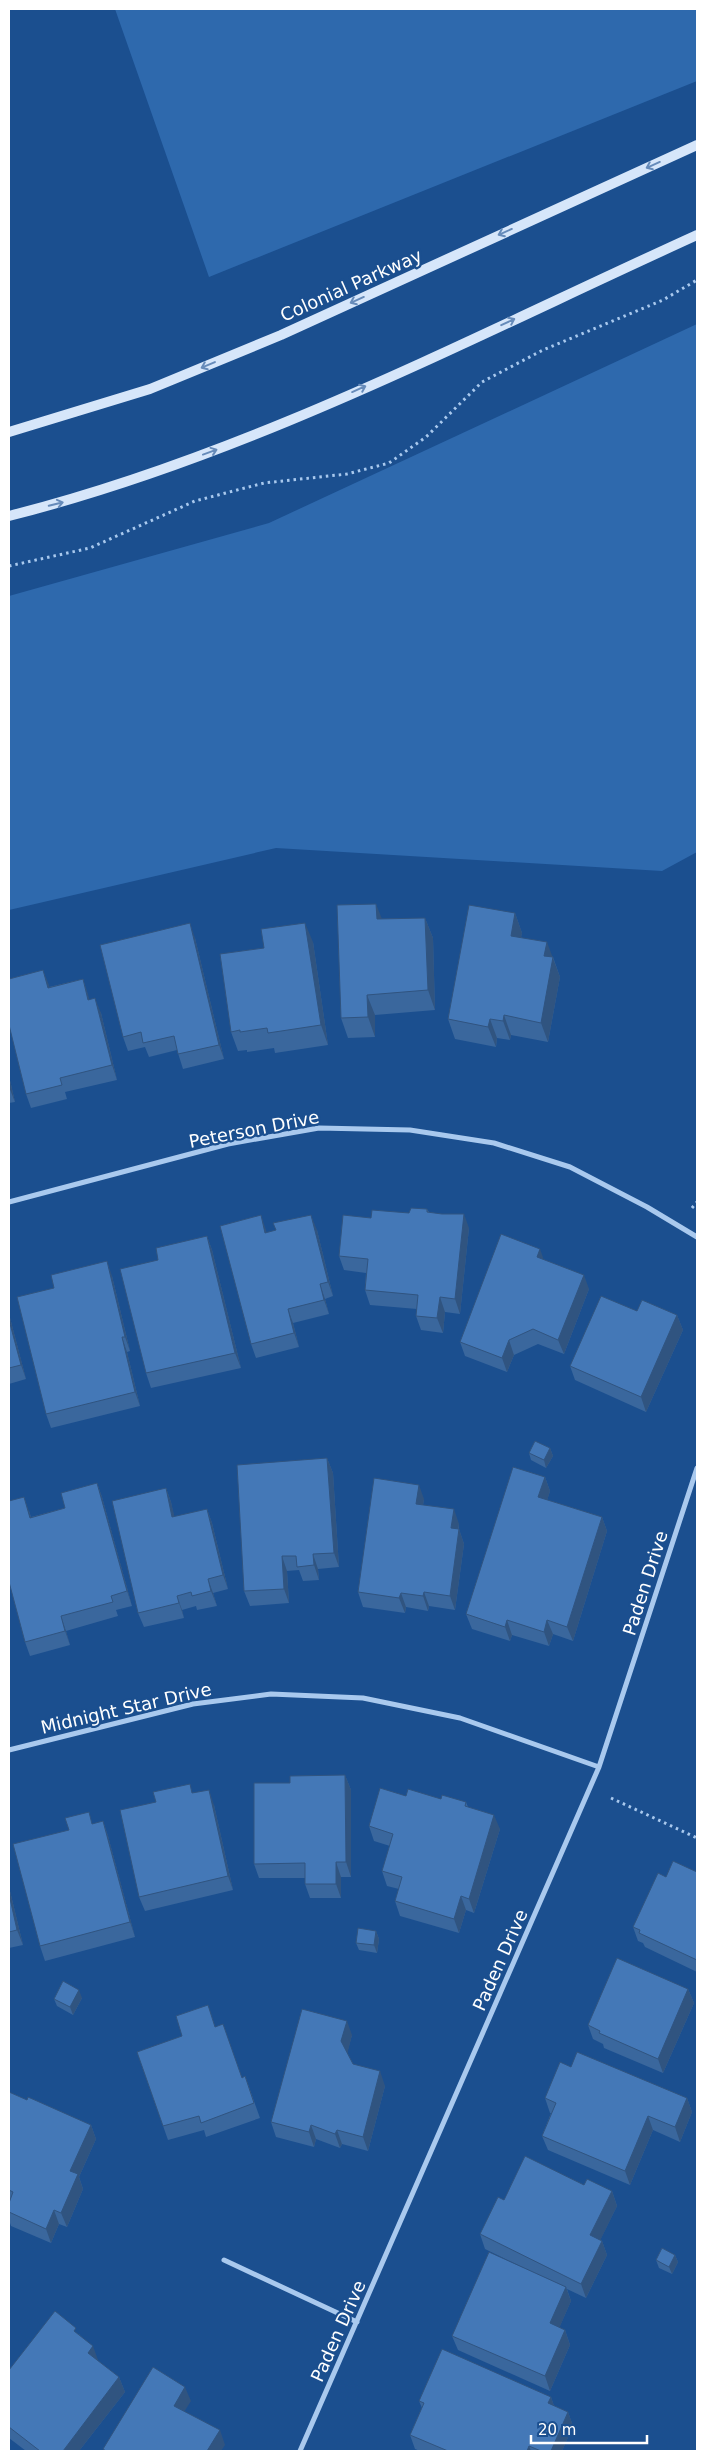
<svg xmlns="http://www.w3.org/2000/svg" width="706" height="2460" font-family="'DejaVu Sans',sans-serif">
<style>
.green{fill:#2e69ad}
.lines{fill:none;stroke-linecap:round;stroke-linejoin:round}
.path{stroke:#a9c9ee;stroke-width:3;stroke-dasharray:2.5 4;stroke-linecap:butt}
.street{stroke:#a9c9ee;stroke-width:5}
.secondary{stroke:#d6e6fa;stroke-width:10}
.wall{fill:#3a679d}
.shaded-wall{fill:#305480}
.building{fill:#4478b7;stroke:#305480}
.oneway{stroke:#668bba}
.labels{text-anchor:middle;dominant-baseline:central;stroke-width:4.5;stroke-linejoin:round;paint-order:stroke}
.street-label{font-size:18px;fill:#fff;stroke:#1b4f8f}
</style>
<rect width="100%" height="100%" fill="#1b4f8f"/>
<!-- green -->
<path class="green" d="M115 9H697V81L209 277Z
M697 324V852L662 871 276 848 9 910V596L269 523Z"/>
<g class="lines">
<!-- path -->
<path class="path" d="M9 566 90 548 195 501 264 483 347 474 389 463 426 437 482 382 543 350 663 300 697 280
M692 1208 697 1202
M611 1798 697 1838"/>
<!-- street -->
<path class="street" d="M9 1202 228 1144 319 1128 410 1130 494 1143 570 1167 647 1207 697 1237
M9 1750 193 1704 271 1694 363 1698 460 1718 599 1767
M224 2260 357 2322
M300 2451 599 1767 697 1468"/>
<!-- secondary -->
<path class="secondary" d="M9 432 150 389 281 335 697 145
M9 516C250 455 472 337 697 235"/>
</g>
<!-- wall -->
<path class="wall" d="M515 913 522 933 521 937 553 957 560 977 548 1042 511 1035 510 1040 497 1038 496 1047 455 1039 448 1019Z
M425 918 433 938 435 1010 375 1015V1037L348 1038 341 1018 382 919Z
M195 938 224 1059 183 1069 177 1050 149 1057 145 1047 128 1051 123 1037Z
M313 942 328 1045 275 1053 274 1048 247 1052V1050L238 1051 231 1032Z
M83 979 89 1000 101 1013 117 1080 65 1092 67 1099 31 1108 26 1094 49 987Z
M9 1076 15 1102 9 1103Z
M427 1209 429 1212 469 1228 460 1314 445 1312 443 1333 421 1330 416 1316 417 1309 370 1305 365 1290 366 1273 344 1270 339 1256 371 1218 409 1213Z
M317 1230 333 1296 325 1299 329 1314 293 1323 299 1347 256 1358 251 1344 266 1232Z
M207 1236 212 1250 241 1368 151 1388 146 1373 158 1260Z
M544 1260 589 1289 564 1354 538 1344 514 1355 507 1372 465 1356 460 1342Z
M112 1276 130 1351 127 1352 140 1406 51 1428 46 1414Z
M637 1311 677 1315 683 1330 646 1412 575 1380 570 1366Z
M9 1314 26 1379 9 1384Z
M550 1448 553 1456 546 1468 531 1460 529 1453Z
M327 1458 333 1473 339 1567 318 1569 319 1580 303 1581 299 1570 287 1571 289 1603 250 1606 244 1591Z
M545 1477 550 1491 547 1500 602 1517 607 1531 573 1641 553 1634 549 1646 512 1635 510 1641 472 1629 466 1614Z
M97 1483 102 1497 132 1606 116 1610 118 1616 66 1631 70 1645 30 1656 25 1642 29 1511 31 1517 65 1508Z
M166 1488 171 1502 174 1517 207 1509 212 1523 228 1589 213 1593 217 1606 197 1610 196 1606 182 1610 184 1618 144 1627 138 1613Z
M424 1499 423 1505 459 1524V1529L464 1544 455 1610 429 1606 428 1611 406 1607 405 1613 363 1607 358 1592Z
M345 1775 351 1790V1877H341V1898H310L305 1884V1878H259L254 1864 290 1783Z
M406 1796 466 1802 468 1807 500 1829 474 1913 466 1910 459 1933 400 1916 395 1901 399 1889 387 1886 382 1871 390 1846 374 1841 369 1826Z
M156 1802 214 1805 233 1890 145 1911 139 1897Z
M103 1821 108 1836 135 1937 45 1961 40 1946 93 1824Z
M697 1872V1972L645 1947 643 1943 638 1941 633 1927 666 1877Z
M9 1887 23 1945 9 1948Z
M376 1931 379 1939 377 1953 359 1950 356 1943Z
M688 1989 694 2003 663 2073 604 2048 603 2044 593 2039 588 2025Z
M82 1998 73 2015 57 2006 54 1999Z
M215 2027 242 2078 245 2076 260 2118 206 2137 204 2130 168 2140 137 2052Z
M352 2035 347 2053 353 2064 385 2086 368 2151 342 2144 340 2148 316 2139 314 2147 276 2137 271 2122Z
M571 2067 687 2098 692 2112 680 2142 653 2130 630 2185 548 2150 542 2136 551 2113H550L545 2098Z
M9 2092 27 2100 91 2125 96 2139 79 2177 83 2189 67 2227 59 2224 51 2243 11 2226 9 2220Z
M584 2185 612 2191 617 2206 600 2240 602 2241 607 2255 586 2298 567 2289 571 2301 559 2328 565 2330 570 2345 550 2391 458 2350 452 2336 524 2268 485 2249 480 2234 504 2200Z
M675 2255 678 2262 672 2274 659 2268 656 2260Z
M79 2334 98 2360V2361L119 2377 125 2392 79 2451H26L9 2438V2370Z
M551 2397 554 2406 568 2412 573 2426 562 2451H420L415 2449 410 2435 422 2408 419 2401Z"/>
<!-- shaded-wall -->
<path class="shaded-wall" d="M376 904 384 924 377 919Z
M515 913 522 933 518 955 511 936Z
M425 918 433 938 435 1010 428 990Z
M190 923 195 938 224 1059 219 1045Z
M305 923 313 942 328 1045 321 1025Z
M547 942 560 977 548 1042 541 1023 544 956Z
M43 970 49 985 53 1002 48 988Z
M83 979 88 994 93 1014 88 1000Z
M367 995 375 1015V1037L368 1017Z
M95 998 101 1013 117 1080 112 1065Z
M504 1015 511 1035 510 1040 503 1021Z
M490 1019 497 1038 496 1047 488 1027Z
M9 1076 15 1102 9 1087Z
M464 1214 469 1228 460 1314 455 1299Z
M261 1215 266 1230 270 1247 265 1233Z
M311 1215 317 1230 333 1296 328 1282Z
M207 1236 212 1250 241 1368 235 1353Z
M540 1249 545 1263 537 1257Z
M107 1261 112 1276 130 1351 125 1337Z
M584 1275 589 1289 564 1354 558 1340Z
M320 1284 325 1299 329 1314 324 1300Z
M440 1297 445 1312 443 1333 437 1318Z
M288 1309 293 1323 299 1347 294 1333Z
M9 1314 26 1379 21 1365 9 1320Z
M677 1315 683 1330 646 1412 641 1397Z
M122 1337 127 1352 140 1406 135 1392Z
M509 1340 514 1355 507 1372 502 1358Z
M550 1448 553 1456 546 1468 544 1460Z
M327 1458 333 1473 339 1567 334 1553Z
M545 1477 550 1491 544 1511 538 1497Z
M97 1483 102 1497 132 1606 127 1591Z
M419 1485 424 1499 421 1518 416 1504Z
M166 1488 171 1502 178 1531 172 1517Z
M24 1497 29 1511 35 1532 30 1518Z
M207 1509 212 1523 228 1589 223 1575Z
M454 1509 459 1524 457 1542 451 1528Z
M602 1517 607 1531 573 1641 567 1627Z
M459 1529 464 1544 455 1610 450 1596Z
M313 1554 318 1569 319 1580 314 1565Z
M282 1556 287 1571 289 1603 284 1589Z
M208 1579 213 1593 217 1606 211 1591Z
M424 1592 429 1606 428 1611 423 1596Z
M401 1593 406 1607 405 1613 399 1598Z
M177 1596 182 1610 184 1618 179 1603Z
M61 1616 66 1631 70 1645 65 1631Z
M507 1620 512 1635 510 1641 505 1627Z
M547 1620 553 1634 549 1646 544 1632Z
M345 1775 351 1790V1877L346 1862Z
M209 1790 214 1805 233 1890 228 1876Z
M494 1815 500 1829 474 1913 469 1899Z
M103 1821 108 1836 135 1937 130 1922Z
M336 1862 341 1877V1898L336 1884Z
M9 1887 23 1945 17 1930 9 1894Z
M461 1896 466 1910 459 1933 454 1919Z
M376 1931 379 1939 377 1953 374 1945Z
M688 1989 694 2003 663 2073 658 2059Z
M79 1990 82 1998 73 2015 70 2007Z
M347 2021 352 2035 347 2055 341 2041Z
M380 2071 385 2086 368 2151 363 2137Z
M687 2098 692 2112 680 2142 675 2127Z
M648 2116 653 2130 630 2185 625 2171Z
M91 2125 96 2139 79 2177 83 2189 67 2227 61 2213 70 2171Z
M311 2125 316 2139 314 2147 309 2132Z
M337 2130 342 2144 340 2148 335 2134Z
M612 2191 617 2206 596 2249 590 2235Z
M54 2210 59 2224 51 2243 46 2229Z
M602 2241 607 2255 586 2298 581 2284Z
M675 2255 678 2262 672 2274 669 2267Z
M566 2287 571 2301 555 2338 550 2323Z
M565 2330 570 2345 550 2391 545 2376Z
M93 2346 98 2360 93 2367 88 2353Z
M119 2377 125 2392 79 2451H63Z
M185 2387 191 2401 179 2420 174 2406Z
M551 2397 556 2412 548 2403Z
M568 2412 573 2426 562 2451H551Z
M220 2430 225 2445 221 2451H207Z
M529 2446 531 2451H527Z"/>
<!-- building -->
<path class="building" d="M376 904 377 919 425 918 428 990 367 995 368 1017 341 1018 337 905Z
M469 905 515 913 511 936 547 942 544 956 553 957 541 1023 504 1015 503 1021 490 1019 488 1027 448 1019Z
M190 923 219 1045 178 1054 174 1036 143 1043 141 1032 123 1037 100 945Z
M305 923 321 1025 268 1033 267 1028 240 1032V1030L231 1032 220 954 264 948 261 929Z
M43 970 48 988 83 979 88 1000 95 998 112 1065 60 1078 62 1085 26 1094 9 1025V979Z
M411 1208 427 1209V1212L442 1214H464L455 1299 440 1297 437 1318 416 1316 418 1295 365 1290 368 1259 339 1256 343 1215 371 1218 372 1210 409 1213Z
M261 1215 265 1233 276 1230 273 1223 311 1215 328 1282 320 1284 324 1300 288 1309 294 1333 251 1344 220 1226Z
M501 1234 540 1249 537 1257 584 1275 558 1340 533 1329 509 1340 502 1358 460 1342Z
M207 1236 235 1353 146 1373 120 1269 158 1260 156 1248Z
M107 1261 125 1337H122L135 1392 46 1414 17 1297 54 1288 51 1275Z
M601 1296 637 1311 642 1300 677 1315 641 1397 570 1366Z
M9 1320 21 1365 9 1368Z
M535 1441 550 1448 544 1460 529 1453Z
M327 1458 334 1553 313 1554 314 1565 297 1567 296 1556H282L284 1589 244 1591 237 1465Z
M513 1467 545 1477 538 1497 602 1517 567 1627 547 1620 544 1632 507 1620 505 1627 466 1614Z
M374 1478 419 1485 416 1504 454 1509 451 1528 459 1529 450 1596 424 1592 423 1596 401 1593 399 1598 358 1592Z
M97 1483 127 1591 111 1596 113 1602 61 1616 65 1631 25 1642 9 1582V1501L24 1497 30 1518 65 1508 61 1493Z
M166 1488 172 1517 207 1509 223 1575 208 1579 211 1591 192 1596 191 1592 177 1596 179 1603 138 1613 112 1501Z
M345 1775 346 1862H336V1884H305V1863L254 1864V1783H290V1776Z
M190 1784 192 1793 209 1790 228 1876 139 1897 120 1810 156 1802 153 1792Z
M380 1788 406 1796 408 1789 441 1799 442 1795 466 1802 465 1806 494 1815 469 1899 461 1896 454 1919 395 1901 402 1877 382 1871 393 1834 369 1826Z
M89 1812 92 1824 103 1821 130 1922 40 1946 13 1844 69 1830 65 1818Z
M673 1861 697 1872V1960L639 1933 640 1930 633 1927 658 1873 666 1877Z
M9 1894 17 1930 9 1932Z
M358 1928 376 1931 374 1945 356 1943Z
M617 1958 688 1989 658 2059 599 2033 600 2031 588 2025Z
M63 1981 79 1990 70 2007 54 1999Z
M208 2005 215 2027 223 2024 242 2078 245 2076 254 2103 201 2123 199 2116 163 2126 137 2052 182 2036 176 2016Z
M302 2009 347 2021 341 2041 353 2064 380 2071 363 2137 337 2130 335 2134 311 2125 309 2132 271 2122Z
M577 2052 687 2098 675 2127 648 2116 625 2171 542 2136 556 2103 545 2098 560 2062 571 2067Z
M9 2092 27 2100 28 2097 91 2125 70 2171 78 2174 61 2213 54 2210 46 2229 9 2212V2203L13 2192 9 2190Z
M525 2156 584 2185 587 2179 612 2191 590 2235 602 2241 581 2284 480 2234 498 2197 504 2200Z
M662 2248 675 2255 669 2267 656 2260Z
M489 2252 566 2287 550 2323 565 2330 545 2376 452 2336Z
M55 2311 76 2328 74 2331 93 2346 88 2353 119 2377 63 2451H40L9 2427V2370Z
M442 2349 551 2397 548 2403 568 2412 551 2451H541L529 2446 527 2451H448L410 2435 424 2403 419 2401Z
M153 2367 185 2387 174 2406 220 2430 207 2451H106L103 2449Z"/>
<!-- one-way arrows -->
<defs><path id="oneway-shaft" d="M-6 0H5M1.5-3L5.5 0L1.5 3" fill="none" stroke-width="1.6" stroke-linecap="round" stroke-linejoin="round" transform="scale(1.25)"/></defs>
<g class="oneway">
<use href="#oneway-shaft" transform="translate(653 165) rotate(156)"/>
<use href="#oneway-shaft" transform="translate(505 232) rotate(156)"/>
<use href="#oneway-shaft" transform="translate(357 300) rotate(156)"/>
<use href="#oneway-shaft" transform="translate(508 322) rotate(-25)"/>
<use href="#oneway-shaft" transform="translate(208 365) rotate(157)"/>
<use href="#oneway-shaft" transform="translate(359 389) rotate(-24)"/>
<use href="#oneway-shaft" transform="translate(210 452) rotate(-20)"/>
<use href="#oneway-shaft" transform="translate(56 504) rotate(-14)"/>
</g>
<g class="labels">
<!-- street labels -->
<g class="street-label">
<text transform="translate(351 285) rotate(-24)">Colonial Parkway</text>
<text transform="translate(254 1129) rotate(-11)">Peterson Drive</text>
<text transform="translate(645 1583) rotate(-72)">Paden Drive</text>
<text transform="translate(126 1708) rotate(-13)">Midnight Star Drive</text>
<text transform="translate(500 1960) rotate(-66)">Paden Drive</text>
<text transform="translate(338 2331) rotate(-66)">Paden Drive</text>
</g>
</g>
<!-- border -->
<rect width="706" height="2460" fill="none" stroke="#ffffff" stroke-width="20"/>
<!-- scale -->
<path d="M531 2435v8h116v-8" fill="none" stroke="#ffffff" stroke-width="2.5"/>
<text x="538" y="2435" font-size="15" fill="#ffffff" stroke="#1b4f8f" stroke-width="4" paint-order="stroke">20 m</text>
</svg>
